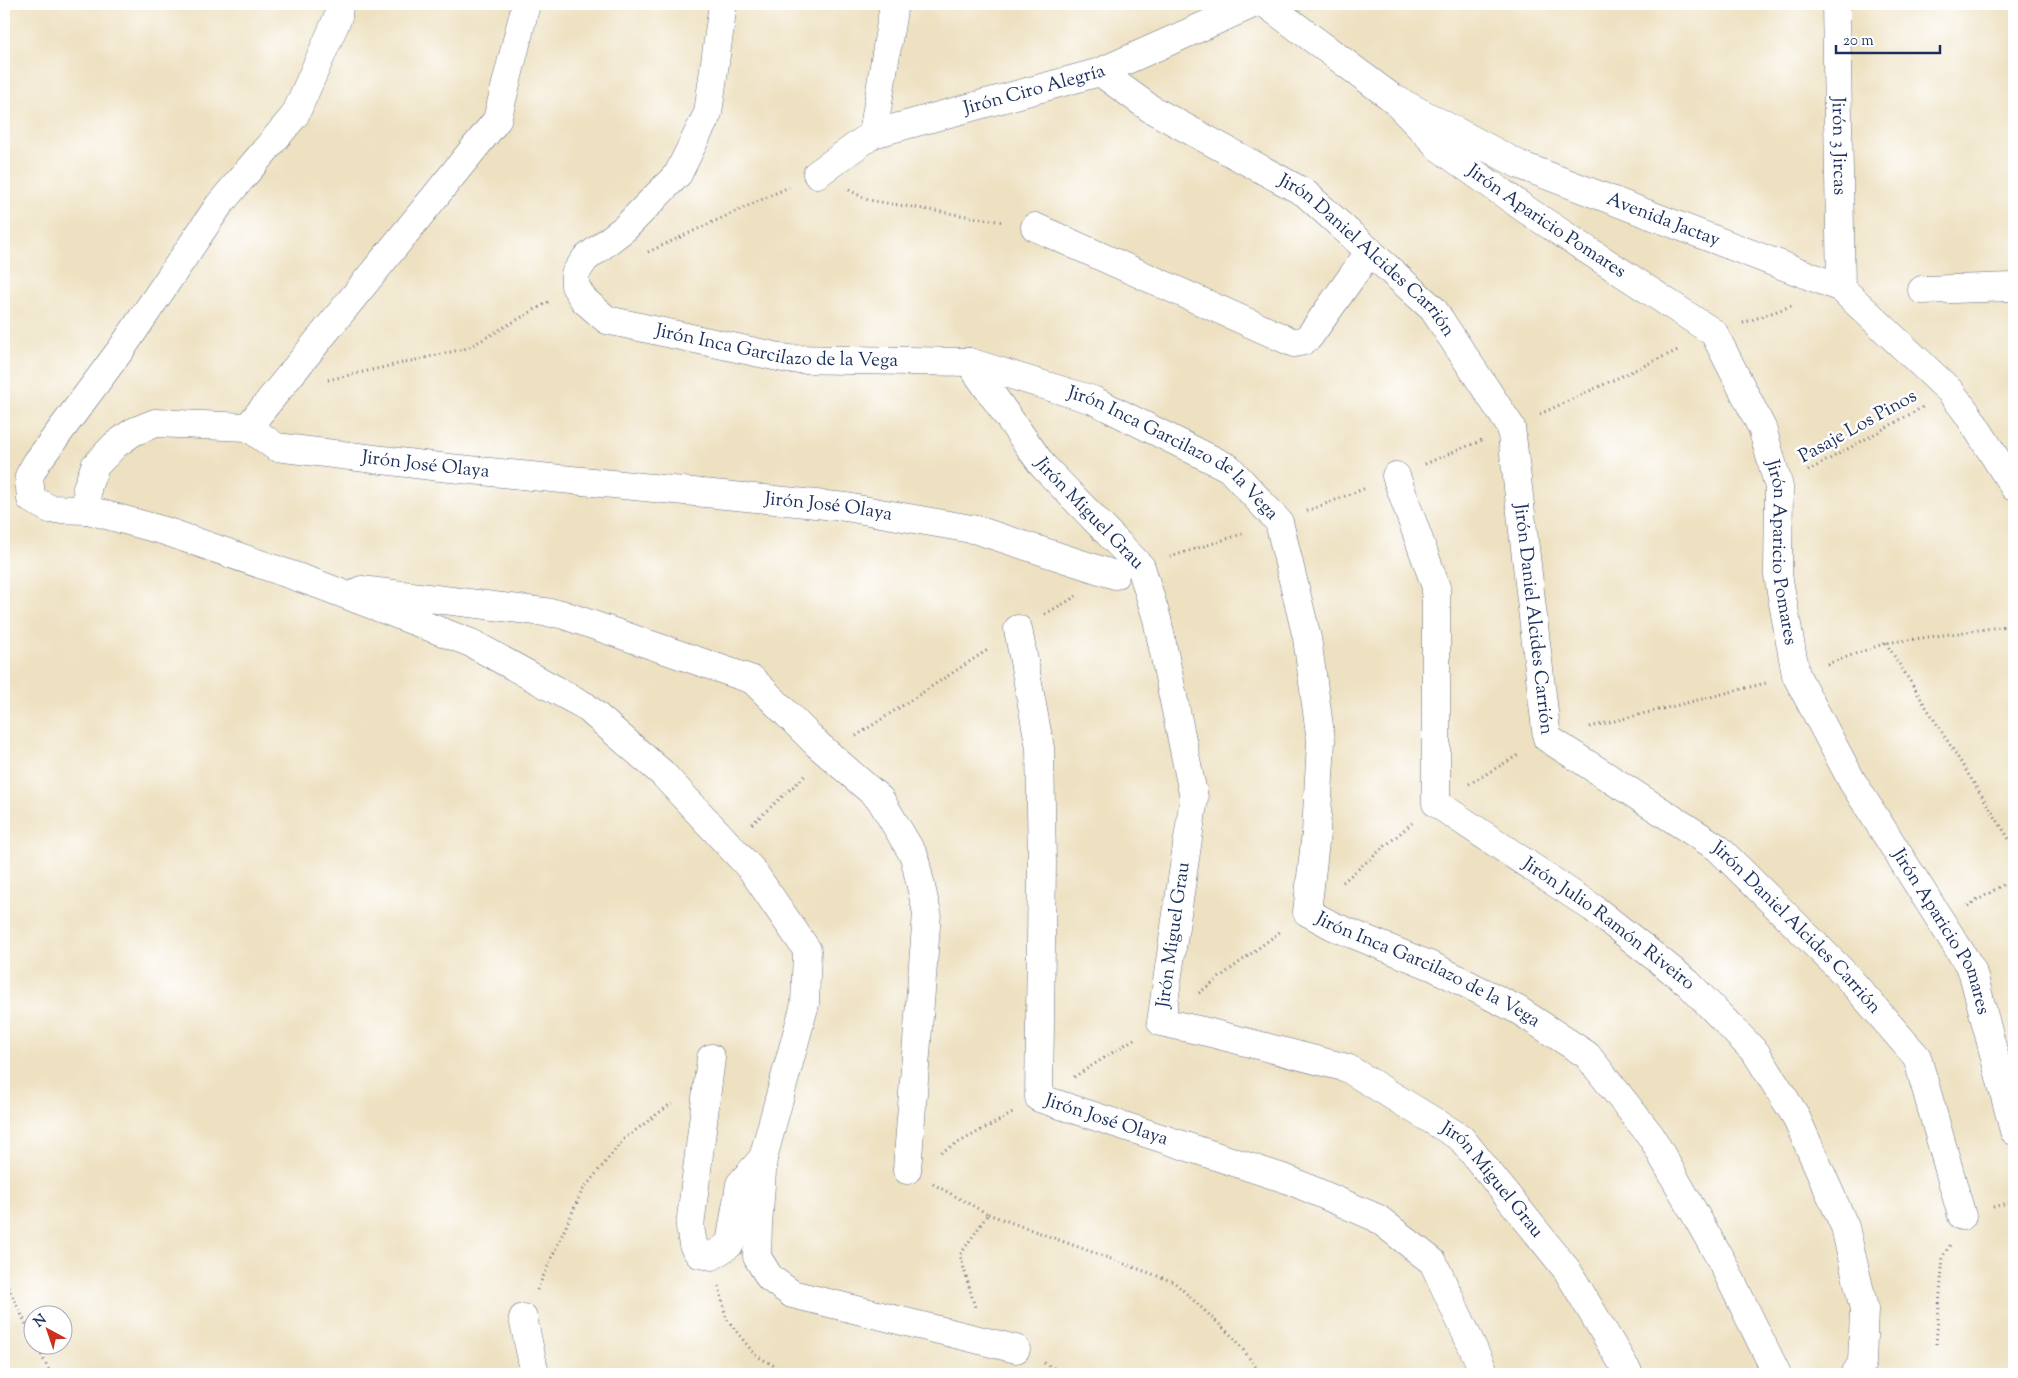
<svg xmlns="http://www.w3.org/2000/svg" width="2018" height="1378" font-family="'Sorts Mill Goudy',serif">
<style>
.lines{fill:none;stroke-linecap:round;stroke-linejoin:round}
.minor-casing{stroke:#656d81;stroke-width:29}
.path{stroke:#656d81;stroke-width:3;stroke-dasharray:1 4;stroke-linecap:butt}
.minor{stroke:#fff;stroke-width:28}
.labels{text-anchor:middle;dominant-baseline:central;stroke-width:5;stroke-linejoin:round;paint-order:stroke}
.street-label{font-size:19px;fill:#1b2f5e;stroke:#fff}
</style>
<rect width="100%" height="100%" fill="#fff"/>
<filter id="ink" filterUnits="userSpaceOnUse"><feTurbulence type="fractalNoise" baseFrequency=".02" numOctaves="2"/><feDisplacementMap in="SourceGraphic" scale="10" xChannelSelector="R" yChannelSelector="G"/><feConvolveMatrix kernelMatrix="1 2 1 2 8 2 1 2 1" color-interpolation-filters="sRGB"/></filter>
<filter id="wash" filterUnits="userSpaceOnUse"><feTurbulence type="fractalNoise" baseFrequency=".0096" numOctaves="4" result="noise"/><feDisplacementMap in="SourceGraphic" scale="20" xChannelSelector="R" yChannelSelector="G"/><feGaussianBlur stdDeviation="1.12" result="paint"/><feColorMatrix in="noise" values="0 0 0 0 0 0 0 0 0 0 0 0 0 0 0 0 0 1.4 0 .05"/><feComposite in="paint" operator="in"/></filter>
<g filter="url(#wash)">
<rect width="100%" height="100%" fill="#eee1c1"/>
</g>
<g filter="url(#ink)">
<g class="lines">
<defs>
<g id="minor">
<path id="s1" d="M526 4 497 120 248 427 276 447 440 467 846 507 977 530 1115 575"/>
<path id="s2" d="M723 4 708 113 678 174 625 228 585 259 575 274V286L584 300 607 320 788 359 969 362 1093 400 1229 468 1279 522 1307 638 1321 741 1316 833 1307 912 1333 926 1434 967 1518 1010 1587 1055 1651 1136 1722 1262 1777 1374"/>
<path id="s3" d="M1266 4 1391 97 1520 165 1841 288 1950 391 1967 413 2014 487"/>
<path id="s4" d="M1836 4 1841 288"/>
<path id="s5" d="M1100 72 1151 109 1305 193 1433 309 1511 427 1547 738 1718 848 1844 973 1917 1057 1962 1216"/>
<path id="s6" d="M1391 97 1441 149 1528 211 1714 333 1762 428 1779 487 1778 575 1796 675 1852 781 1972 970 2014 1131"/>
<path d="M873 134 894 4"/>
<path id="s7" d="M817 174 873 134 1100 72 1253 4"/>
<path d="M1035 227 1294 343 1303 341 1309 337 1370 251"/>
<path d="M1922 290 2014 287"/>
<path id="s8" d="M969 362 1043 466 1141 567 1157 619 1194 798 1161 1022 1207 1032 1347 1068 1461 1138 1567 1270 1629 1374"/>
<path d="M248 427 155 423 133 432 115 445 95 466 87 488 88 510 165 531 320 585 471 643 585 706 662 773 752 870 807 950 805 1004 763 1158 758 1225 757 1257 770 1278 792 1294 1016 1349"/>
<path id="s9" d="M1396 476 1436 587V803L1593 908 1688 983 1756 1053 1795 1115 1845 1227 1864 1309 1862 1363 1855 1374"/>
<path d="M88 510 50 509 31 499 29 476 37 462 122 348 219 205 295 115 338 17 339 4"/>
<path d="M361 590 561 614 753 680 818 745 880 799 914 856 927 913 907 1170"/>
<path id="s10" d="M1018 629 1040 748 1042 864 1039 1098 1289 1180 1377 1218 1433 1262 1485 1374"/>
<path d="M711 1058 690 1226 693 1245 699 1254 712 1256 730 1244 740 1184 763 1158"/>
<path d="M523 1318 535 1374"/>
</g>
</defs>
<!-- minor casing -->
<use href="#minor" class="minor-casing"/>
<!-- path -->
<path class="path" d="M849 190 868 200 1003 222
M648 252 789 187
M1743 323 1794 305
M328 380 468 348 548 302
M1540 414 1680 349
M1425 464 1482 440
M1808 471 1923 407
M1307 511 1366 488
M1170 557 1245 533
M1045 614 1077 596
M1886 643 2014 847
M1827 664 1886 643 2014 625
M1590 727 1766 683
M856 736 989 649
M1469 784 1520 754
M752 824 806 775
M1343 882 1412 823
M1968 906 2014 878
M1199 993 1281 931
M1074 1077 1134 1039
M941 1152 1013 1113
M933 1184 988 1214 960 1255 975 1307
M1993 1207 2014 1201
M988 1214 1174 1282 1236 1340 1261 1374
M4 1278 32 1337
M719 1286 726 1318 755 1355 789 1374
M537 1290 582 1191 624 1139 672 1103
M1936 1344 1943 1256 1950 1245
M37 1346 51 1374
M1044 1363 1065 1374"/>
<!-- minor -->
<use href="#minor" class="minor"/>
</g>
</g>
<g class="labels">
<!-- street labels -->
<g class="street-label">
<text stroke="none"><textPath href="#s7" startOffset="236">Jirón Ciro Alegría</textPath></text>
<text stroke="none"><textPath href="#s4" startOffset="142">Jirón 3 Jircas</textPath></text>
<text stroke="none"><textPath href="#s3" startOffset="455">Avenida Jactay</textPath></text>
<text stroke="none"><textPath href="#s6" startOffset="200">Jirón Aparicio Pomares</textPath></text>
<text stroke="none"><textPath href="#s5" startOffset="326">Jirón Daniel Alcides Carrión</textPath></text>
<text stroke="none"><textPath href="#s2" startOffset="554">Jirón Inca Garcilazo de la Vega</textPath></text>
<text transform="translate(1858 427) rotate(-29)">Pasaje Los Pinos</text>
<text stroke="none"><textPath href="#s2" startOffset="974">Jirón Inca Garcilazo de la Vega</textPath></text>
<text stroke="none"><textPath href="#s1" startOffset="700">Jirón José Olaya</textPath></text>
<text stroke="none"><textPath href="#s1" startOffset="1105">Jirón José Olaya</textPath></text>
<text stroke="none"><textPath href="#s8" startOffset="194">Jirón Miguel Grau</textPath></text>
<text stroke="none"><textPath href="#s6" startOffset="635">Jirón Aparicio Pomares</textPath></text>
<text stroke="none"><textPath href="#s5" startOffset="746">Jirón Daniel Alcides Carrión</textPath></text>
<text stroke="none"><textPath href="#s9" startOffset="545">Jirón Julio Ramón Riveiro</textPath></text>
<text stroke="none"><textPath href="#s5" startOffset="1181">Jirón Daniel Alcides Carrión</textPath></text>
<text stroke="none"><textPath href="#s6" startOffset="1055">Jirón Aparicio Pomares</textPath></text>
<text transform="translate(1174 935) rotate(-82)">Jirón Miguel Grau</text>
<text stroke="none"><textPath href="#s2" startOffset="1632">Jirón Inca Garcilazo de la Vega</textPath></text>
<text stroke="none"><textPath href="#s10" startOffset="542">Jirón José Olaya</textPath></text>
<text stroke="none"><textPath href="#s8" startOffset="1109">Jirón Miguel Grau</textPath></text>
</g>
</g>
<!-- margin -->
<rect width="2018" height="1378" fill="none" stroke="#fff" stroke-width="20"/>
<!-- north arrow -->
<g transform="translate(48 1330) rotate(320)"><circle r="24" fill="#ffffff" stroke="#a4acbf"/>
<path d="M0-4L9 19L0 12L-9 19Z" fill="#c8321e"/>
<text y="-8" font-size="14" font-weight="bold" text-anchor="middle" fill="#1b2f5e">N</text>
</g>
<!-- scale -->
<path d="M1836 45v8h104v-8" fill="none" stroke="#1b2f5e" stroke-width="2.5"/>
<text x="1843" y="45" font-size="15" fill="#1b2f5e" stroke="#ffffff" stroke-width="4" paint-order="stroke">20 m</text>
</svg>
